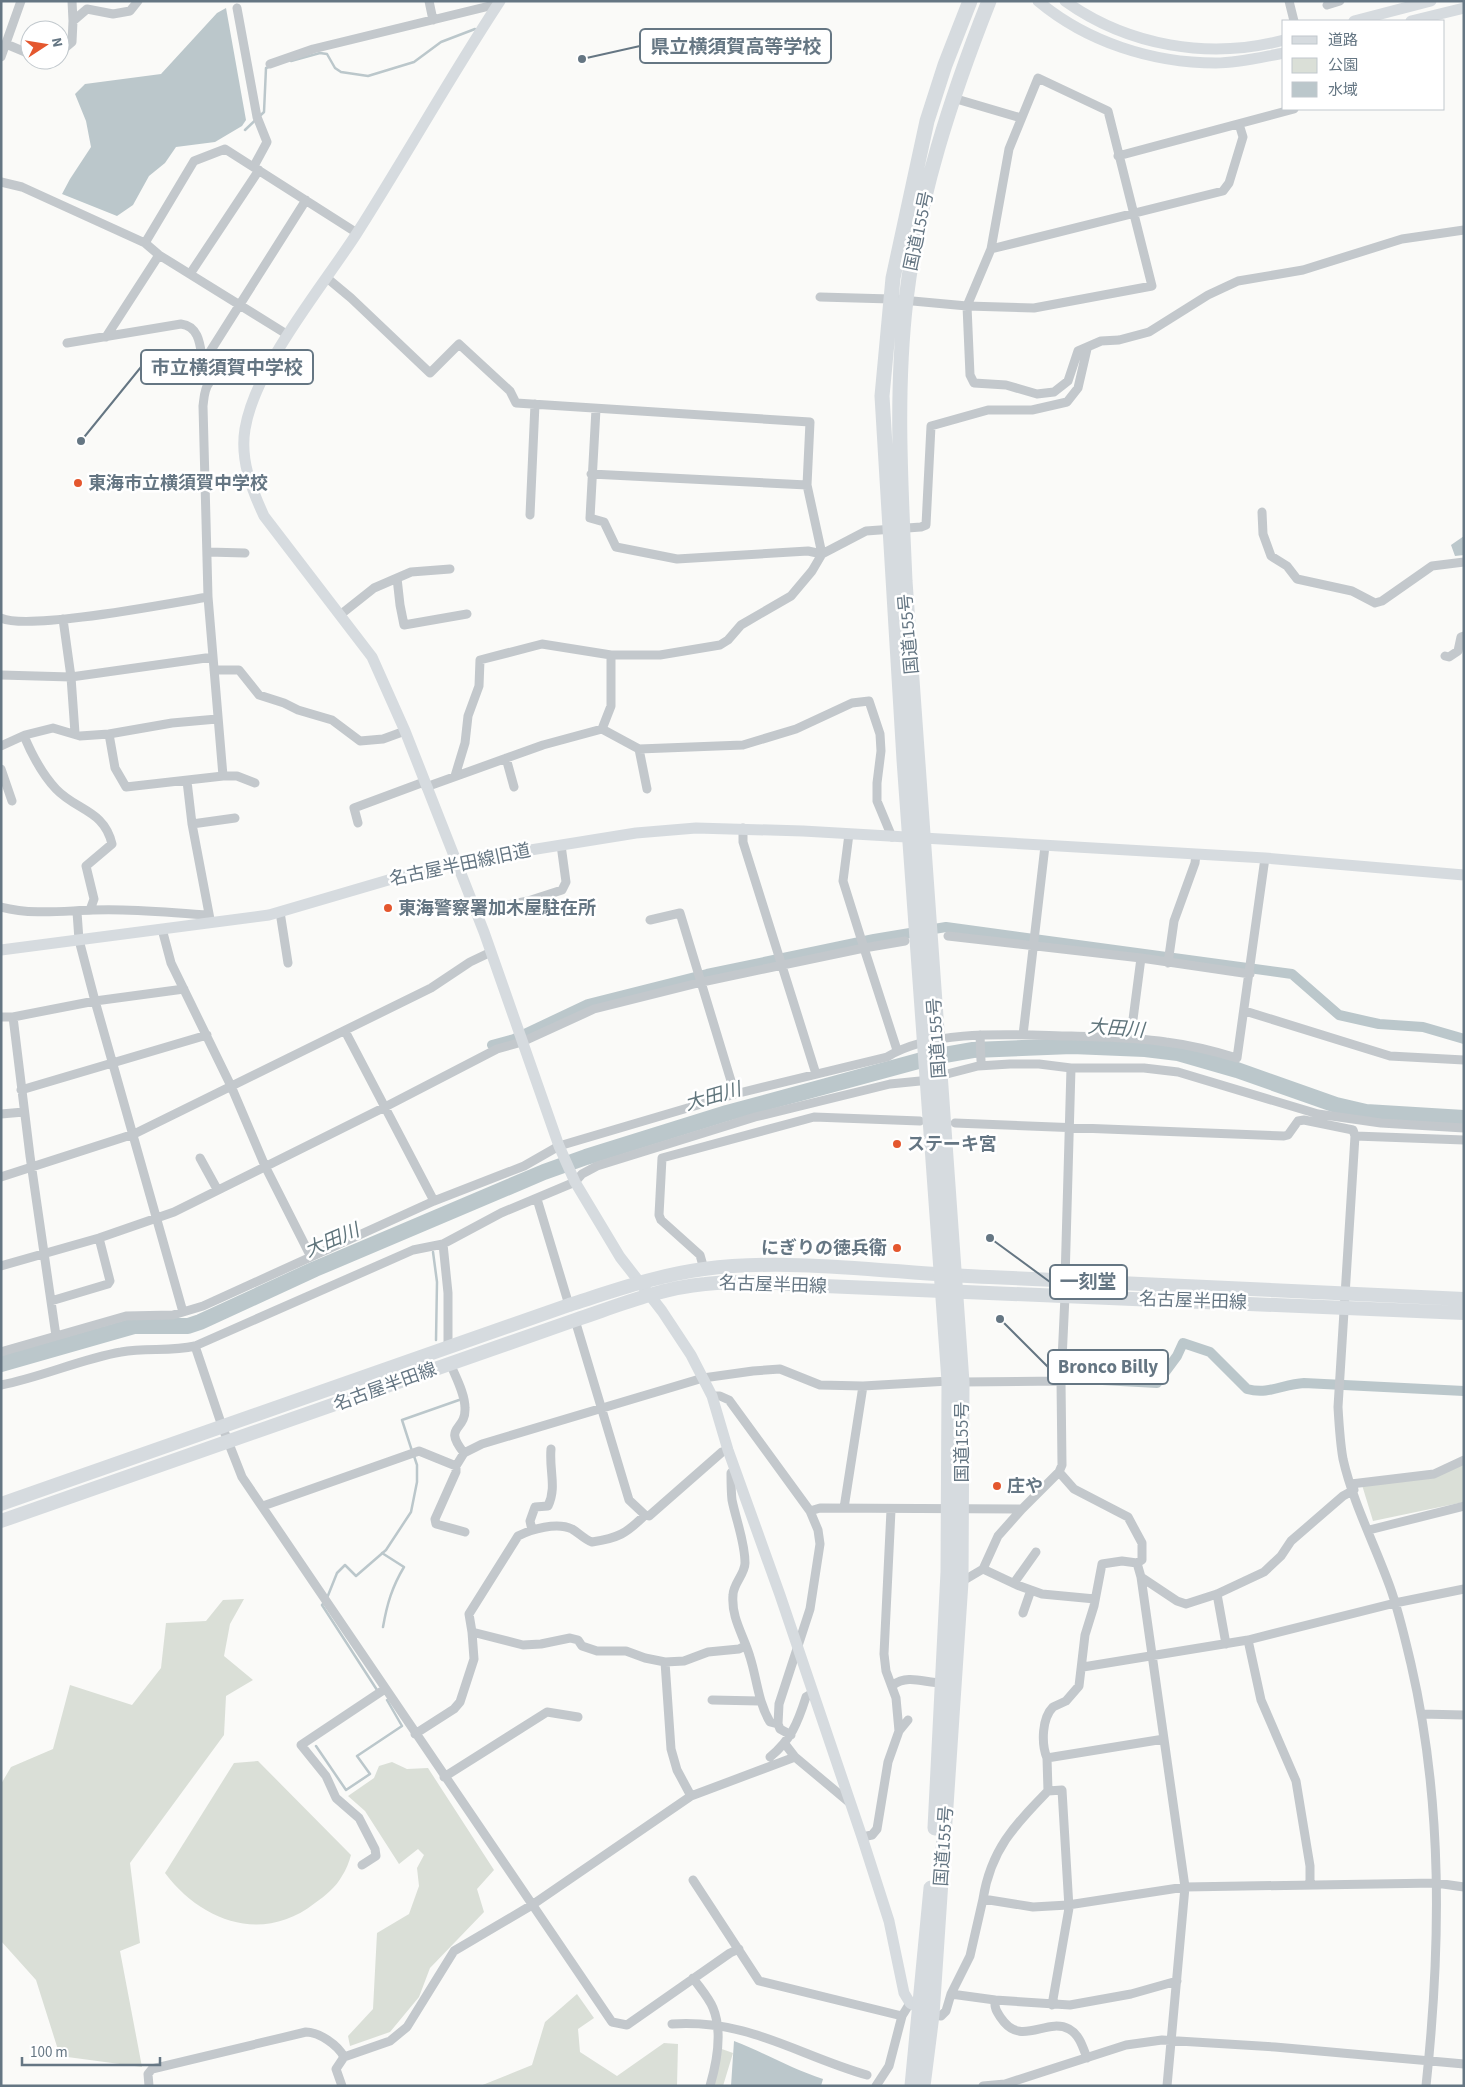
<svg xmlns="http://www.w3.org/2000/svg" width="1465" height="2087" font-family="'Source Sans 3','Noto Sans JP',sans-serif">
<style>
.green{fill:#dadfd7}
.water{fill:#bbc7cb}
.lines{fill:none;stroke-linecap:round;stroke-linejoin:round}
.stream{stroke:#bbc7cb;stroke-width:2.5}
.canal{stroke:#bbc7cb;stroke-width:10}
.river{stroke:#bbc7cb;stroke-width:16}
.street{stroke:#c3c8cc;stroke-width:9}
.secondary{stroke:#d6dbdf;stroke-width:11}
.primary{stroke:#d6dbdf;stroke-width:14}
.highway{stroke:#d6dbdf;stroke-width:15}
.poi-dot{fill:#e4572e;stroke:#fff;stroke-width:2}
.labels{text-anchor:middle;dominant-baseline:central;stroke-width:5;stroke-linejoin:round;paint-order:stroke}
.street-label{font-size:18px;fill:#657683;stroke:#fff}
.poi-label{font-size:18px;font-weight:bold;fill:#657683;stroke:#fff;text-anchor:start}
.water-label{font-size:19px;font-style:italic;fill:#60757c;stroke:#fff}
.leader{fill:none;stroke:#657683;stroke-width:2}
.callout-dot{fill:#657683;stroke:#fff;stroke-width:2}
.callout{fill:#fff;stroke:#657683;stroke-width:2}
.callout-label{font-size:19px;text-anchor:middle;font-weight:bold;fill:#657683}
</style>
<rect width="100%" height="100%" fill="#fafaf8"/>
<!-- green -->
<path class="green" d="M1464 1462V1502L1373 1521 1362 1485 1435 1476Z
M244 1599 230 1624 224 1656 253 1680 226 1696 224 1735 130 1863 140 1943 120 1951 142 2067 60 2056 36 1980 1 1941V1784L11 1767 53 1749 70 1685 132 1705 161 1668 166 1623 206 1621 223 1600Z
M258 1761 351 1855C349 1862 346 1870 342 1876 336 1887 325 1896 315 1903 263 1944 202 1922 165 1873L234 1763Z
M392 1762 407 1769 428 1768 494 1870 477 1889 484 1912 430 1968 419 1997 390 2032 350 2046 348 2036 373 2009 377 1933 409 1914 419 1886 417 1868 424 1855 418 1849 399 1864 365 1811 348 1796 374 1778 379 1766Z
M577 1994 594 2018 578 2029 580 2052 617 2076 664 2043 678 2044 677 2086H480L532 2065 545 2022Z
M719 2048 733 2053 723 2086H708Z"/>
<!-- water -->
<path class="water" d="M226 8 246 120 242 126 215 142 176 147 165 163 149 176 133 205 117 216 62 194 70 179 91 147 86 121 75 94 85 84 161 74 217 13Z
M1464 536V555L1455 556 1451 545Z
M734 2041C765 2053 792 2069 823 2079L821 2086H731Z"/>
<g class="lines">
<!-- stream -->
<path class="stream" d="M291 61 320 53 327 54 335 68 341 72 368 76 414 62 441 42 475 29
M245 130 264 112 266 68 269 67
M433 1252 437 1282 436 1340
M412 1451 402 1420 459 1400
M382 1553 404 1567C392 1587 387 1604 383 1627
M327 1598 337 1573 345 1565 356 1576 386 1550 411 1512 417 1482V1465L414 1456
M324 1603 322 1605 377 1690
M316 1746 346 1790 370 1774 357 1756 402 1726 387 1700"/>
<!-- canal -->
<path class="canal" d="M492 1045 514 1039 588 1004 707 974 874 939 946 927 1292 974 1339 1015 1379 1024 1423 1027 1464 1039
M1066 1378 1157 1383 1177 1356 1183 1343 1210 1352 1247 1389C1269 1395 1283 1384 1304 1383L1464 1391"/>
<!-- river -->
<path class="river" d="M1 1364 134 1326H188L200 1322 315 1269 544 1172 586 1157 727 1113 933 1057 973 1050 1072 1046 1145 1049 1178 1053 1237 1070 1336 1105 1366 1112 1464 1118"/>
<!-- street -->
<path class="street" d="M72 1 73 21
M429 1 433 20
M1289 1 1294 21
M1327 5 1340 1
M237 8 257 117 267 142 254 166
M6 44 30 54
M60 52 72 42 73 21 87 9 113 14 130 11 138 1
M1 57 21 1
M270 64 313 49 498 4
M953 98 1021 118
M1118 156 1294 109
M1 182 22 187 145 243 159 255 288 335
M145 243 194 161 225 149 357 233
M991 249 1223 191 1229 183 1243 137 1239 124
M190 274 259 170
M327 278 351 298 430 373 459 344 510 391 516 403 810 422 807 485 822 554
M820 297 891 299 967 306 1034 308 1152 286 1108 111 1038 78 1009 149 991 249 967 306 970 375 974 383 1006 385 1037 394 1054 392 1068 381 1078 351 1101 341 1119 340 1149 332 1208 295 1238 281 1303 270 1402 239 1464 230
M106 337 159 255
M67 343 181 324C198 326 200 343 202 357L206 358 306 200
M596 409 590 518 604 522 616 547 677 559 808 551 822 554
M591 474 807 485
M1262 512 1263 534 1271 556 1287 566 1297 579 1352 591 1375 603 1382 601 1432 566 1464 562
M530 515 535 404
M208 552 245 553
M397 578 400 605 404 625 467 614
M340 615 374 588 411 572 450 569
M1 618C28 631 171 603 208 597
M63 619 71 677 75 733
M1445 656 1449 657 1458 651 1461 637 1464 636
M214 670H239L259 695 284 703 298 710 332 720 360 741 383 739 405 731
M1 675 71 677 213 657
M602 729 611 706V655H660L720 645 728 640 741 625 791 596 812 571 822 554 866 531 921 527 926 525 931 426 988 410H1032L1067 402 1078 388 1087 349
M109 734 115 768 126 787 223 776 208 597 203 406C204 399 204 389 209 383 219 369 253 362 268 370
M24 736C32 755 42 774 56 789 77 811 104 810 112 844L86 866 94 899 90 910
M1 746 25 735 53 728 80 736 109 734 172 723 217 719
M639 749 647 789
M506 758 514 787
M1 769 12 801
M223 776H237L255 783
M455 776 465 743 468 716 479 686 480 660 542 644 611 655
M187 781 192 824 210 919
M426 787 543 745 602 729 639 749 743 745 796 729 852 703 869 701 880 734 881 751 877 783V801L892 837
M358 823 354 808 424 782
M192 824 235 818
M743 828V842L816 1074
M849 834 843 881 864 948 905 941
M1 907C33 915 61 911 93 910 131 908 171 913 209 915
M475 911 528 901 562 890 566 882 561 845
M77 912 79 940 95 1001 183 1312
M280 912 288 963
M650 920 680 913 735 1094
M162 929 171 963 231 1086 265 1166 311 1257
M948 936 1141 958 1250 974
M1168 963 1174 921 1195 863 1196 854
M1245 1011 1390 1056 1464 1060
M1 1017H13L95 1001 184 989
M13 1017 30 1156 56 1336
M345 1031 434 1201
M980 1035 981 1061
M1023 1035 1045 846
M1133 1038 1132 1027 1141 958
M21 1090 207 1035
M1 1114 24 1112
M955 1123 1284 1136 1288 1135 1298 1121 1304 1120 1353 1130 1355 1136 1338 1407C1339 1424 1340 1442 1343 1459 1353 1503 1375 1545 1390 1587 1399 1612 1405 1639 1411 1664 1443 1802 1441 1946 1426 2086
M1355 1136 1464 1140
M200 1158 217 1189
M1 1177 134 1134 431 988 470 962 491 952
M537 1199 569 1305
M443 1244 448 1293V1348
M1 1266 99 1238 174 1212 385 1107 497 1049 522 1042 594 1009 702 982 864 948 897 1050
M704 1269 700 1255 661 1220 659 1215 662 1158 814 1117 920 1121
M1065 1280 1071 1068
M51 1301 108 1284 110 1281 99 1238
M575 1320 629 1500 645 1515
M195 1346 222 1426 242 1477 612 2022 627 2025 730 1953 739 1949
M1 1352 126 1316 173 1315 203 1306 434 1201 524 1166 559 1146 735 1094 887 1057C933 1028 1017 1035 1071 1036 1102 1037 1134 1037 1166 1042 1190 1045 1214 1051 1237 1058L1265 858
M962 1382 1061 1381
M1 1385C42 1377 81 1359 121 1352 146 1347 170 1352 195 1346L413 1250 443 1244 501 1213 575 1182 582 1174 597 1166 755 1117 890 1084 920 1081 978 1066 1010 1064H1039L1071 1068H1144L1178 1072 1318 1114 1381 1123 1464 1128
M712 1396H720L729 1400 810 1511 818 1530 820 1544 810 1609 779 1704 778 1724
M728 1450 722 1452 649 1516 645 1515C626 1534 618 1538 592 1542 584 1539 579 1533 572 1529 557 1522 531 1529 518 1536L469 1614 472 1632 523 1645 541 1644 570 1638 578 1640 582 1646 597 1651H626L645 1658 665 1662 684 1661 708 1652 739 1649 745 1646
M464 1453 482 1444 703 1378 753 1371 780 1369 820 1385 863 1386 949 1381
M456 1466V1472L435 1519 436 1524 465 1532
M735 1469 731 1473C731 1482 731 1491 732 1500 736 1520 745 1542 745 1563 745 1574 733 1584 733 1595 731 1618 744 1636 750 1657 757 1679 758 1702 770 1722L778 1724 780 1729 791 1735
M1059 1472 1074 1489 1128 1517 1142 1543V1560L1137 1563
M1351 1484 1434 1474 1464 1460
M263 1506 419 1451 456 1466 464 1453C442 1425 466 1432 465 1408 465 1393 455 1376 450 1363
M844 1508 863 1386
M810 1511 820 1508 1022 1509
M532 1530 530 1521 535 1507 548 1506C557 1487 549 1471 551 1449
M1369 1530 1464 1506
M983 1569 1017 1585 1042 1594 1095 1599
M1141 1577 1185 1887 1167 2086
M961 1582 983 1569 998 1536 1022 1509 1059 1472 1062 1465 1061 1381 1065 1296
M1014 1583 1036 1552
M1217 1594 1226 1644
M1023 1613 1031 1590
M1248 1640 1261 1700 1296 1781 1310 1866V1885
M665 1662 671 1749 677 1770 691 1796
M1083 1667 1248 1640 1395 1603 1464 1589
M893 1685C908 1674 925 1683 942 1683
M712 1700 759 1701
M1421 1714 1464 1715
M899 1731 908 1720
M415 1734 454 1709 460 1702 474 1659 472 1632
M785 1744 795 1757 850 1803
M770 1757C791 1740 798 1722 806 1697L813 1693
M1047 1758C1041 1743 1042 1718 1053 1707L1066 1701 1079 1686 1085 1635 1094 1606 1102 1564 1122 1561 1137 1563 1141 1577 1177 1601 1186 1604 1217 1594 1264 1572 1281 1556 1291 1541 1343 1496 1354 1490
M444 1777 547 1712 578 1717
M862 1837 872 1835 877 1829 888 1762 899 1731 896 1698 886 1671 884 1654 891 1510
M362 1865 376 1856 375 1849 359 1818 336 1798 326 1776 301 1745 385 1689
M693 1880 759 1981 902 2016
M983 1899C991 1849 1015 1825 1048 1791
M693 1978C700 1988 709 1998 713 2008 723 2032 717 2062 710 2086
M951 1994 995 2000C994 2008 997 2012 1001 2018 1021 2048 1046 2017 1069 2029 1080 2035 1083 2048 1087 2058
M995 2000 1070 2005 1131 1994 1177 1981
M1052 2005 1069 1908 1062 1790 1048 1791 1047 1758 1164 1739
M932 2015 941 2016 946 2011 951 1994 970 1956 983 1899 1033 1907 1068 1905 1185 1887 1436 1883 1464 1887
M672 2024C749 2019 797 2055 867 2075
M149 2086 148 2074 152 2069 306 2032C319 2032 338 2045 344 2057
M342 2086 336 2069 344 2057 390 2041 407 2027 454 1951 532 1905 691 1796 795 1757
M876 2086 889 2066 902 2016 910 2003
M983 2086 1005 2084 1126 2045 1162 2040 1275 2047 1464 2064"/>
<!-- secondary -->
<path class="secondary" d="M500 1C450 77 406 156 357 233 323 286 255 367 245 429 240 459 251 488 264 516L372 657 405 731 484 932 559 1146 575 1182 620 1257 662 1311 691 1355 712 1396 728 1450 780 1595 862 1837 889 1921 904 1993 910 2003 924 2011
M1038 1C1087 42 1152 63 1216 63 1238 63 1262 57 1284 53
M1065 1C1128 46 1209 60 1284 40
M1354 21 1431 1
M1411 21 1464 8
M1 950 269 915 419 871 493 856 636 833 696 828 803 831 1265 858 1464 875"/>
<!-- primary -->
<path class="primary" d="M1 1504 569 1305C613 1291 658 1275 704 1269 794 1257 898 1274 989 1277 1147 1283 1305 1292 1464 1299
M1 1521 575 1320C617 1306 660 1288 705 1284 737 1280 769 1282 801 1285L1464 1313"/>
<!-- highway -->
<path class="highway" d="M935 1828 948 1572 949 1381 904 760 882 396 893 278 927 121 945 65 970 1
M912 2086 931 1888
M923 2086 932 2015 961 1582 962 1382 905 581C901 488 895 394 906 300 918 198 951 97 989 1"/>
</g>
<!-- markers -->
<g class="poi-dot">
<circle cx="78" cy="483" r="5"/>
<circle cx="388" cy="908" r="5"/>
<circle cx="897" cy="1144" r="5"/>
<circle cx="897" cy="1248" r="5"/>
<circle cx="997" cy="1486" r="5"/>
</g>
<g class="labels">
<!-- street labels -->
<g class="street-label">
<text transform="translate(919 231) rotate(-78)">国道155号</text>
<text transform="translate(909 634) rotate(-95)">国道155号</text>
<text transform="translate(460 865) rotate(-12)">名古屋半田線旧道</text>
<text transform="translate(937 1038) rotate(-94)">国道155号</text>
<text transform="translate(773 1285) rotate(2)">名古屋半田線</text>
<text transform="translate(1193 1301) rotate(2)">名古屋半田線</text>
<text transform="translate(385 1387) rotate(-20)">名古屋半田線</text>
<text transform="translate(962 1442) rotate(-90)">国道155号</text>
<text transform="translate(944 1846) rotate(-86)">国道155号</text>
</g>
<!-- poi labels -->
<g class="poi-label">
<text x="88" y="483">東海市立横須賀中学校</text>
<text x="398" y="908">東海警察署加木屋駐在所</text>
<text x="907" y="1144">ステーキ宮</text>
<text x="887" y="1248" text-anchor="end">にぎりの徳兵衛</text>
<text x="1007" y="1486">庄や</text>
</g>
<!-- water labels -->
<g class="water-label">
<text transform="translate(1116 1029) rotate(4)">大田川</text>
<text transform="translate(713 1097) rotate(-16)">大田川</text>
<text transform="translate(332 1241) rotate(-23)">大田川</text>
</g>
</g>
<!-- callouts -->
<path class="leader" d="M582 59L640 46M81 441L141 367M990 1238L1050 1282M1000 1319L1048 1367"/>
<g class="callout-dot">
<circle cx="582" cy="59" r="5"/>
<circle cx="81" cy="441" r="5"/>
<circle cx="990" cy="1238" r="5"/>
<circle cx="1000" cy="1319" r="5"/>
</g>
<g class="callout">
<rect x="640" y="29" width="191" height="34" rx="5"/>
<rect x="141" y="350" width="172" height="34" rx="5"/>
<rect x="1050" y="1265" width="77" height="34" rx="5"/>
<rect x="1048" y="1350" width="120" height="34" rx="5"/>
</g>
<g class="callout-label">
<text x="736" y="53">県立横須賀高等学校</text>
<text x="227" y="374">市立横須賀中学校</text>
<text x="1088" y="1288">一刻堂</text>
<text x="1108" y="1373">Bronco Billy</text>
</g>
<!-- border -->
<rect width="1465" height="2087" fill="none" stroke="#657683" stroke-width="5"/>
<!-- legend -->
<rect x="1282" y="20" width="162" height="90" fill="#ffffff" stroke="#c1c8cd"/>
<rect x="1292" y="36" width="25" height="8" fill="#d6dbdf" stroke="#c1c8cd"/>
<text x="1328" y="45" font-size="15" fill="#657683">道路</text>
<rect x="1292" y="58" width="25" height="15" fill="#dadfd7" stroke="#c1c8cd"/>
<text x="1328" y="70" font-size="15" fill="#657683">公園</text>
<rect x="1292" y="82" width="25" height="15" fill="#bbc7cb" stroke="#c1c8cd"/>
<text x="1328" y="95" font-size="15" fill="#657683">水域</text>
<!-- north arrow -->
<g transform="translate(45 45) rotate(78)"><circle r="24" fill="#ffffff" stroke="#c1c8cd"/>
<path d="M0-4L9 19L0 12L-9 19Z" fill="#e4572e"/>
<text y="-8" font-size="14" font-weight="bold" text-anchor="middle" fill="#657683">N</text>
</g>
<!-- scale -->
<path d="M22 2057v8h138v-8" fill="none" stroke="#657683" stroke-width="2.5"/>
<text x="30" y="2057" font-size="15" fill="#657683" stroke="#ffffff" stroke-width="4" paint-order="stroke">100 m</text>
</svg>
